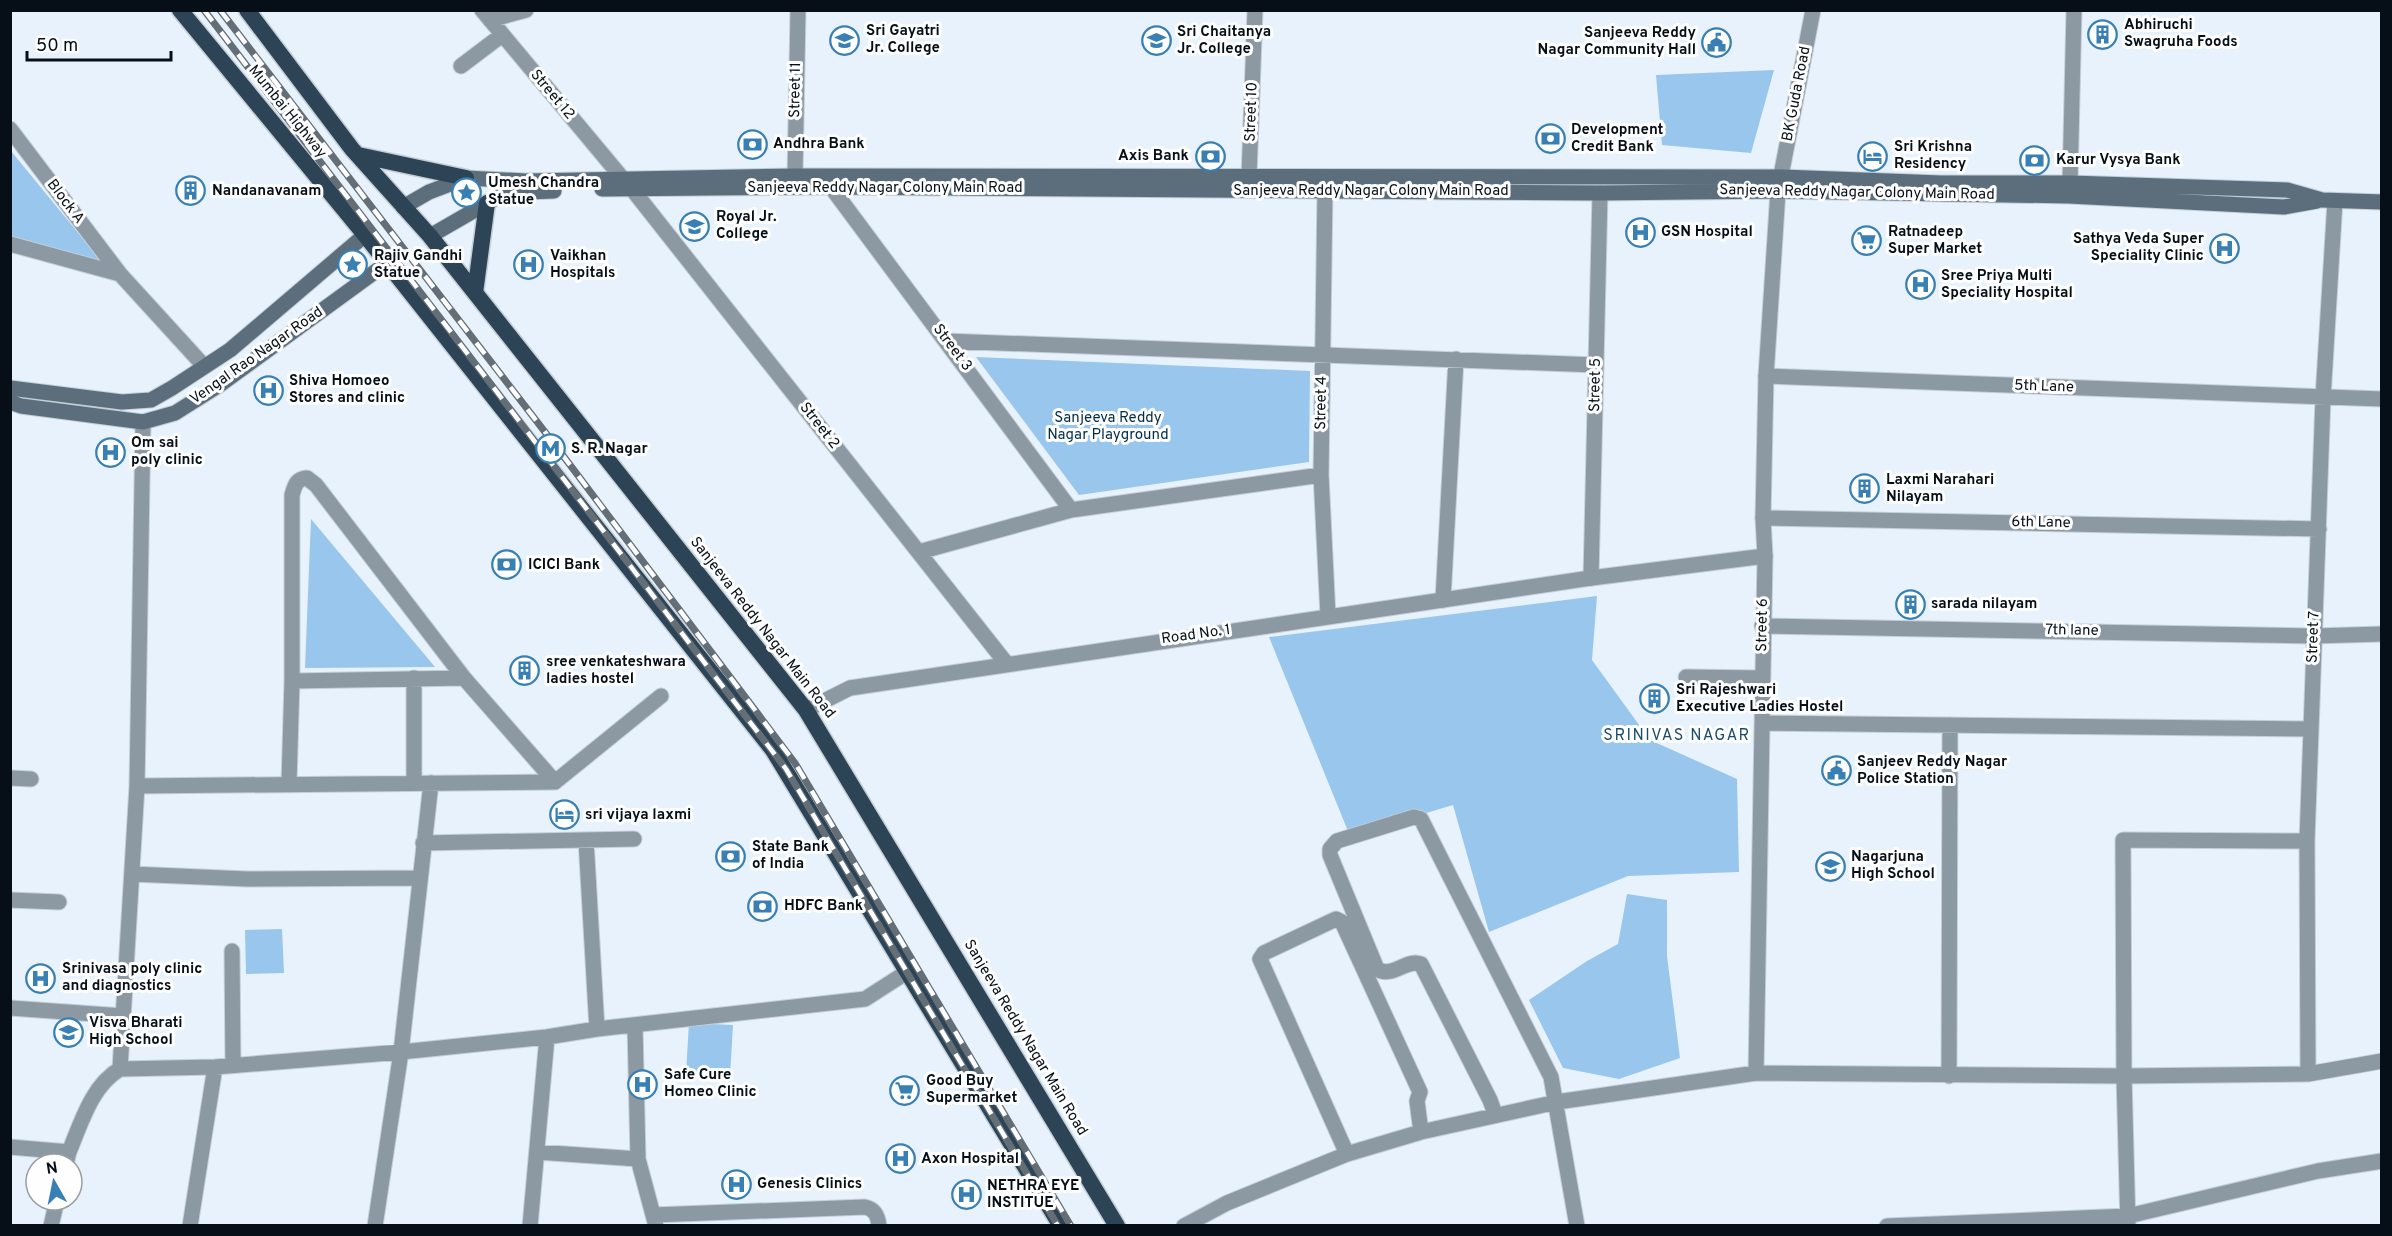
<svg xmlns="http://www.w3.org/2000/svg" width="2392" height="1236" font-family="Overpass,sans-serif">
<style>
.green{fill:#98c6ec}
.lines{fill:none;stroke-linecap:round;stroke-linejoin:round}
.minor-casing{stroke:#c3ced7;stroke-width:17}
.tertiary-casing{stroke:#c3ced7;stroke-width:17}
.secondary-casing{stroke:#c3ced7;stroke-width:17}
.trunk-casing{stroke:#c3ced7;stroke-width:19}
.minor{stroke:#8c98a2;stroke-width:15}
.tertiary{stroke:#8c98a2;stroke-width:15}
.secondary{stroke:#5c6e7c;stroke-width:15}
.trunk{stroke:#2d4456;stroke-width:16}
.rail-casing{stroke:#646e76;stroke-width:7}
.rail{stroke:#fefefe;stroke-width:4.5;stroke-dasharray:14;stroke-linecap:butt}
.labels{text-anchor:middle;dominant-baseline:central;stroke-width:6;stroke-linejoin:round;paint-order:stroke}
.poi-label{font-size:15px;font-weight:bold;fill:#060f17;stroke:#fefefe;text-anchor:start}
.street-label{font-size:15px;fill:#060f17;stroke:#fefefe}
.park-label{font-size:15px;fill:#012c48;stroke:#fefefe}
.neighbourhood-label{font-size:16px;letter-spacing:1.5px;fill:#194b6e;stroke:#fefefe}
</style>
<rect width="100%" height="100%" fill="#e7f2fc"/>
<!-- green -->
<path class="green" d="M1774 70 1751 153 1662 145 1656 75Z
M11 151 102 262 11 238Z
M976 357 1310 371 1309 462 1079 495Z
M311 519 435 667 305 668Z
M1597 596 1592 660 1650 740 1737 779 1739 872 1628 876 1489 932 1453 805 1350 836 1269 637Z
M1627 894 1667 900V956L1680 1058 1619 1079 1563 1068 1529 1000 1587 961 1618 944Z
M282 929 284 973 246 974 245 930Z
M689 1023 733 1025 730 1076 686 1073Z"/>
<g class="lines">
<defs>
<path id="minor" d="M482 10 623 179
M490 20 526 10
M461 66 502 35
M10 129 120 274 204 366
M795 176 798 10
M1249 177 1255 10
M2070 183 2074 10
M831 187 1071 510
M632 189 1006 663
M1325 190 1321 475 1328 616
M10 244 120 274
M946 341 1596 365
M1766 376 2382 399
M143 422 137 786 120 1069 215 1067 401 1052 547 1037 597 1029 865 999 907 972
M1763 518 2319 529
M919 552 1071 510 1321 475
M1591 578 1600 193
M1443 600 1456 359
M1762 626 2314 636 2382 634
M1686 677 1762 678
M292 681 464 678
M1762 723 2311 729
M10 778 31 779
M289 783 292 681V495C295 485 296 479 307 478L316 485 464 678 555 782
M414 783V678
M137 786 555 782 661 696
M586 840 597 1029
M423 843 634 839
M132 874 247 879 420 878
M10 900 59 902
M232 951 233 1065
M10 1008 123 1016
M635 1026 638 1159 656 1226
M1756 1073 1765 556
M2308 1074 2307 841 2323 398 2335 201
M1949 1076 1950 725
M1495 1114 1490 1100 1421 964C1407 958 1392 979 1377 969L1330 855V849L1337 841 1414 817 1421 819 1551 1077 1577 1226
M10 1147 69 1152 66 1164
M69 1152C81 1123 92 1085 120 1069
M537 1152 638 1159
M1347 1154 1260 959 1264 953 1336 919 1342 922 1420 1092 1417 1101 1421 1132
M653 1215 865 1207C875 1209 878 1216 879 1226
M51 1226 57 1200
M190 1226 215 1067
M375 1226 401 1052 431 783
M530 1226 547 1037
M1184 1226 1227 1203 1347 1154 1421 1132 1557 1102 1756 1073 2124 1076 2308 1074 2382 1061
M1887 1226 2128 1216 2318 1171 2382 1161
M2128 1226 2124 1076 2123 840 2307 841"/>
<path id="tertiary" d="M806 710 850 688 1591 578 1765 556 1763 518 1766 376 1778 191 1813 10"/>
<path id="secondary" d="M602 189 831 187 1600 193 1778 191 2069 196 2284 207 2317 201
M403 207 429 192 466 178 526 181 795 176 1782 177 1941 183H2070L2287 190 2322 200 2382 202
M430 236 496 198 527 192 554 191
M10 388 122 402 151 400 172 388 230 350 365 235
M10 402 21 406 143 422 175 413 221 384 387 263"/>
<path id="trunk" d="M180 10 365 235 773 750 1061 1226
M247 10 352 149 430 236 806 710 1117 1226
M358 155 466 178
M475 293 487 203"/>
</defs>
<!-- minor casing -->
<use href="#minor" class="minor-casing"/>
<!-- tertiary casing -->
<use href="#tertiary" class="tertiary-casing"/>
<!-- secondary casing -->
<use href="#secondary" class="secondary-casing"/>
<!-- trunk casing -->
<use href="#trunk" class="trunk-casing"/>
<!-- minor -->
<use href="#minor" class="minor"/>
<!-- tertiary -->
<use href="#tertiary" class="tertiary"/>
<!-- secondary -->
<use href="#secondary" class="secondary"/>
<!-- trunk -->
<use href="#trunk" class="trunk"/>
<defs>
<path id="rail" d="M204 10 786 769 1058 1226
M220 10 555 445 795 763 1071 1226"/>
</defs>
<!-- rail casing -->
<use href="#rail" class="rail-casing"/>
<!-- rail -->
<use href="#rail" class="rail"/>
</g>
<!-- icons -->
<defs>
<symbol id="building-ring" viewBox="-11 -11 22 22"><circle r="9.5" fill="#fefefe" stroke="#387fb4" stroke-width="1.5"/><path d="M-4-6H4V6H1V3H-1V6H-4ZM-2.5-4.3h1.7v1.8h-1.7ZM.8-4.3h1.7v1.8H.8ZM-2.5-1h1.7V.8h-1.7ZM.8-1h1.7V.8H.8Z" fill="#387fb4"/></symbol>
<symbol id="university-ring" viewBox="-11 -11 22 22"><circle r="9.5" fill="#fefefe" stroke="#387fb4" stroke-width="1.5"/><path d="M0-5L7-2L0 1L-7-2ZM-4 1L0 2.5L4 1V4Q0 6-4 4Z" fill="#387fb4"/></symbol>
<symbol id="civic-ring" viewBox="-11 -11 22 22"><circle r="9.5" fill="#fefefe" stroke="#387fb4" stroke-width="1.5"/><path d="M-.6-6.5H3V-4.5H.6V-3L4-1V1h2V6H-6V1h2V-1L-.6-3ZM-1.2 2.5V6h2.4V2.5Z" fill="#387fb4"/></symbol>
<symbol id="bank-ring" viewBox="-11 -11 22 22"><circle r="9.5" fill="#fefefe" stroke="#387fb4" stroke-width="1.5"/><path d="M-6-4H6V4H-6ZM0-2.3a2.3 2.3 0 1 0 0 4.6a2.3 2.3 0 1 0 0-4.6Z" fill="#387fb4"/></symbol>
<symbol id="hotel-ring" viewBox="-11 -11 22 22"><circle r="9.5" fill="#fefefe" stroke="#387fb4" stroke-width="1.5"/><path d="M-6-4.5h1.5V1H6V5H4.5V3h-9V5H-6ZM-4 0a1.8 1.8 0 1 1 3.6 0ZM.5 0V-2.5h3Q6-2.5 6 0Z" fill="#387fb4"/></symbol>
<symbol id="sight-ring" viewBox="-11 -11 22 22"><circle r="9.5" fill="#fefefe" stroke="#387fb4" stroke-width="1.5"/><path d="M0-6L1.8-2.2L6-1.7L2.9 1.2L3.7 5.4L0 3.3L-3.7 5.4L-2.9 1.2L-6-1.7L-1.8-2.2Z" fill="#387fb4"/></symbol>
<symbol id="hospital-ring" viewBox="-11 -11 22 22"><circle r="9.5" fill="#fefefe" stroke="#387fb4" stroke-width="1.5"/><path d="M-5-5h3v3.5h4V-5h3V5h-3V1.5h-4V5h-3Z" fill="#387fb4"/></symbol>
<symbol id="supermarket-ring" viewBox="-11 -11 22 22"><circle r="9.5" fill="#fefefe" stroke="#387fb4" stroke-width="1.5"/><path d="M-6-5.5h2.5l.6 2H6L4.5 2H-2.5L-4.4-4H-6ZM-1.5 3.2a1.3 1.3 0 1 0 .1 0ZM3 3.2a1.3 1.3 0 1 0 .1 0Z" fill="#387fb4"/></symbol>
<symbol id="metro-ring" viewBox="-11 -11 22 22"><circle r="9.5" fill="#fefefe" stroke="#387fb4" stroke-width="1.5"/><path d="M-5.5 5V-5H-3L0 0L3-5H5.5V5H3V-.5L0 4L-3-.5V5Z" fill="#387fb4"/></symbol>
<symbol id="school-ring" viewBox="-11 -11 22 22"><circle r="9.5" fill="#fefefe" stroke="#387fb4" stroke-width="1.5"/><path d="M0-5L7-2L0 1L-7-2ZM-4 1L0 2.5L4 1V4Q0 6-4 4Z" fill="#387fb4"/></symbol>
</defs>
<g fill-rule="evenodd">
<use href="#building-ring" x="2086" y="18" width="33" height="33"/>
<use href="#university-ring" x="828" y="24" width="33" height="33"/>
<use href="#university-ring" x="1140" y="24" width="33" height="33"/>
<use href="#civic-ring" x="1700" y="26" width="33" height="33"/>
<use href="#bank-ring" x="1534" y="122" width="33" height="33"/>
<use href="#bank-ring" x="736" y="128" width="33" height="33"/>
<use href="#bank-ring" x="1194" y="140" width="33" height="33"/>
<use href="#hotel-ring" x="1856" y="140" width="33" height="33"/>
<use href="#bank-ring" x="2018" y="144" width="33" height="33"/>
<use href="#building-ring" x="174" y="174" width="33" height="33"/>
<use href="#sight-ring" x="450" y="176" width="33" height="33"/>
<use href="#university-ring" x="678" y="210" width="33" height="33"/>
<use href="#hospital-ring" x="1624" y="216" width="33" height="33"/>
<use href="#supermarket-ring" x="1850" y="224" width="33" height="33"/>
<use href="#hospital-ring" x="2208" y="232" width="33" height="33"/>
<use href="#sight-ring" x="336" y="248" width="33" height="33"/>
<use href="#hospital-ring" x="512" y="248" width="33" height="33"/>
<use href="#hospital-ring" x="1904" y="268" width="33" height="33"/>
<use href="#hospital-ring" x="252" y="374" width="33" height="33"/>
<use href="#metro-ring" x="534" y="432" width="33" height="33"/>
<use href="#hospital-ring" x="94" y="436" width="33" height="33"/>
<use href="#building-ring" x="1848" y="472" width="33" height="33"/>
<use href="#bank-ring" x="490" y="548" width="33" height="33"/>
<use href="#building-ring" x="1894" y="588" width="33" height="33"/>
<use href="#building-ring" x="508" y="654" width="33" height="33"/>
<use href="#building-ring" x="1638" y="682" width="33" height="33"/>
<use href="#civic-ring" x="1820" y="754" width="33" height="33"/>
<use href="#hotel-ring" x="548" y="798" width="33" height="33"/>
<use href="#bank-ring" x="714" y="840" width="33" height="33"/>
<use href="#school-ring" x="1814" y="850" width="33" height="33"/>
<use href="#bank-ring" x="746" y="890" width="33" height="33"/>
<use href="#hospital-ring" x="24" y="962" width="33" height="33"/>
<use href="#school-ring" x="52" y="1016" width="33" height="33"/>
<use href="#hospital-ring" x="626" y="1068" width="33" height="33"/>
<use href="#supermarket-ring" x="888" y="1074" width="33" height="33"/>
<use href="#hospital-ring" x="884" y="1142" width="33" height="33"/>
<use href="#hospital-ring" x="720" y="1168" width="33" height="33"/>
<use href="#hospital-ring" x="950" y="1178" width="33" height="33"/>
</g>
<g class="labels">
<!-- poi labels -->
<g class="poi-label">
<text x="2124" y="25">Abhiruchi<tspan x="2124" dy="17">Swagruha Foods</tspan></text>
<text x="866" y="31">Sri Gayatri<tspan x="866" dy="17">Jr. College</tspan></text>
<text x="1177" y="32">Sri Chaitanya<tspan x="1177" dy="17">Jr. College</tspan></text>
<text x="1696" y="33" text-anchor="end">Sanjeeva Reddy<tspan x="1696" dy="17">Nagar Community Hall</tspan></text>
<text x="1571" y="130">Development<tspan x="1571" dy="17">Credit Bank</tspan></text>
<text x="773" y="144">Andhra Bank</text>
<text x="1894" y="147">Sri Krishna<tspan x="1894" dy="17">Residency</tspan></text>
<text x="1189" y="156" text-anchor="end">Axis Bank</text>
<text x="2056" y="160">Karur Vysya Bank</text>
<text x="488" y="183">Umesh Chandra<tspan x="488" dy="17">Statue</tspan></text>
<text x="212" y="191">Nandanavanam</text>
<text x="716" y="217">Royal Jr.<tspan x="716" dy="17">College</tspan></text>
<text x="1661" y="232">GSN Hospital</text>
<text x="1888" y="232">Ratnadeep<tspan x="1888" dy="17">Super Market</tspan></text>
<text x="2204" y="239" text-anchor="end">Sathya Veda Super<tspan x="2204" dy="17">Speciality Clinic</tspan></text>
<text x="374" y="256">Rajiv Gandhi<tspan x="374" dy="17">Statue</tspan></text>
<text x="550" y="256">Vaikhan<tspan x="550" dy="17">Hospitals</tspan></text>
<text x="1941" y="276">Sree Priya Multi<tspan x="1941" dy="17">Speciality Hospital</tspan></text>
<text x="289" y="381">Shiva Homoeo<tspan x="289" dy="17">Stores and clinic</tspan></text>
<text x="131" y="443">Om sai<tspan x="131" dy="17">poly clinic</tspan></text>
<text x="571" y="449">S. R. Nagar</text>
<text x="1886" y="480">Laxmi Narahari<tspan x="1886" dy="17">Nilayam</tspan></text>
<text x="528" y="565">ICICI Bank</text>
<text x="1931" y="604">sarada nilayam</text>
<text x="546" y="662">sree venkateshwara<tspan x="546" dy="17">ladies hostel</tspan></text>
<text x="1676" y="690">Sri Rajeshwari<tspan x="1676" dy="17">Executive Ladies Hostel</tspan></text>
<text x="1857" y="762">Sanjeev Reddy Nagar<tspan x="1857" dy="17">Police Station</tspan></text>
<text x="585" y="815">sri vijaya laxmi</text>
<text x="752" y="847">State Bank<tspan x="752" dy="17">of India</tspan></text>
<text x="1851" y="857">Nagarjuna<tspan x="1851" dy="17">High School</tspan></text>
<text x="784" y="906">HDFC Bank</text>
<text x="62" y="969">Srinivasa poly clinic<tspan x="62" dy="17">and diagnostics</tspan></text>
<text x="89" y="1023">Visva Bharati<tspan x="89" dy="17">High School</tspan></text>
<text x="664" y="1075">Safe Cure<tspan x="664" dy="17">Homeo Clinic</tspan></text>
<text x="926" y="1081">Good Buy<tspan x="926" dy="17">Supermarket</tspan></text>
<text x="921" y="1159">Axon Hospital</text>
<text x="757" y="1184">Genesis Clinics</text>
<text x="987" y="1186">NETHRA EYE<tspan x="987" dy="17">INSTITUE</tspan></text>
</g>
<!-- street labels -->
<g class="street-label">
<text transform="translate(796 90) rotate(-89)">Street 11</text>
<text transform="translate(1797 94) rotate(-79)">BK Guda Road</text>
<text transform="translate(552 95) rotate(50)">Street 12</text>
<text transform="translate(287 112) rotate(51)">Mumbai Highway</text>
<text transform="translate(1252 112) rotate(-88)">Street 10</text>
<text x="885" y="188">Sanjeeva Reddy Nagar Colony Main Road</text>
<text x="1371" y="191">Sanjeeva Reddy Nagar Colony Main Road</text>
<text transform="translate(1857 193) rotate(1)">Sanjeeva Reddy Nagar Colony Main Road</text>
<text transform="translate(65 202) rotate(53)">Block A</text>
<text transform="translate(952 348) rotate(53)">Street 3</text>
<text transform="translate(257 356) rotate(-35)">Vengal Rao Nagar Road</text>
<text transform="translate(1596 385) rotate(-89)">Street 5</text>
<text transform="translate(2044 387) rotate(2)">5th Lane</text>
<text transform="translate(1322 403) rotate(-89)">Street 4</text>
<text transform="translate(819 426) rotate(52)">Street 2</text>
<text transform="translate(2041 523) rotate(1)">6th Lane</text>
<text transform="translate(1763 625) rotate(-89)">Street 6</text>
<text transform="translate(762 628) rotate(52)">Sanjeeva Reddy Nagar Main Road</text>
<text transform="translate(2072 631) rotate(1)">7th lane</text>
<text transform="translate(1196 635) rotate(-8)">Road No. 1</text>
<text transform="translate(2314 637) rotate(-88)">Street 7</text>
<text transform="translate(1025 1038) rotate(59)">Sanjeeva Reddy Nagar Main Road</text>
</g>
<!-- park labels -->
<g class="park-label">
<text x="1108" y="418">Sanjeeva Reddy<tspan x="1108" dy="17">Nagar Playground</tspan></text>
</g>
<!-- neighbourhood labels -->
<g class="neighbourhood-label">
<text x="1677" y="736">SRINIVAS NAGAR</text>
</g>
</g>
<!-- border -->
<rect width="2392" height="1236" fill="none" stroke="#060f17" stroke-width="24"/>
<!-- north arrow -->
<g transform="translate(54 1182) rotate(351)"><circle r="28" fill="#fefefe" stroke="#9b9ea2" stroke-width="1.5"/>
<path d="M0-4.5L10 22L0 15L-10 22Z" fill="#387fb4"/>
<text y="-9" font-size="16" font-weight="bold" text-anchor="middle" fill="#060f17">N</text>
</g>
<!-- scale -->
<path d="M27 51v9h144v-9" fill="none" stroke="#060f17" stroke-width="3"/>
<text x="36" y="51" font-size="18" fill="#060f17" stroke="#fefefe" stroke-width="4.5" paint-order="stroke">50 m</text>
</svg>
